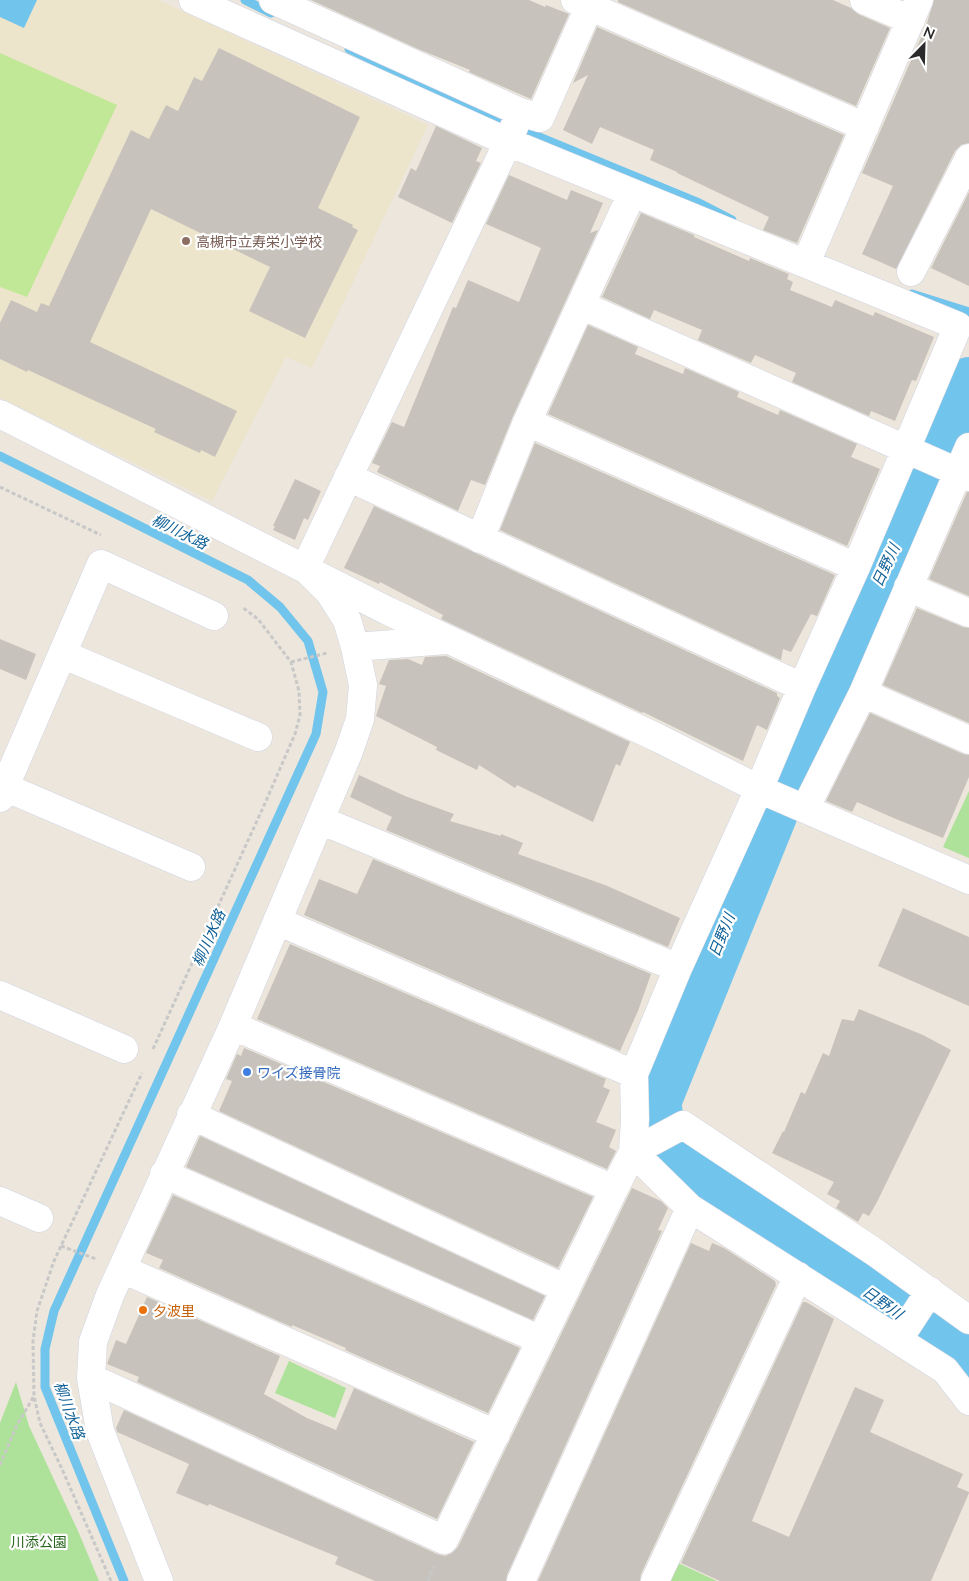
<svg xmlns="http://www.w3.org/2000/svg" width="969" height="1581" font-family="Lato,'Noto Sans JP',sans-serif">
<style>
.education{fill:#ede4cc}
.grass{fill:#aee19a}
.pitch{fill:#c0e896}
.water{fill:#71c4eb}
.lines{fill:none;stroke-linecap:round;stroke-linejoin:round}
.stream{stroke:#71c4eb;stroke-width:9}
.river{stroke:#71c4eb;stroke-width:54}
.building{fill:#c7c3bc}
.minor-casing{stroke:#d1d4e2;stroke-width:29}
.path{stroke:#c8c8c8;stroke-width:3;stroke-dasharray:4 2.5;stroke-linecap:butt}
.minor{stroke:#fff;stroke-width:28}
.education-dot{fill:#8d6e63;stroke:#fff;stroke-width:2}
.shop-dot{fill:#3f7fe0;stroke:#fff;stroke-width:2}
.food-dot{fill:#e8710a;stroke:#fff;stroke-width:2}
.labels{text-anchor:middle;dominant-baseline:central;stroke-width:4.5;stroke-linejoin:round;paint-order:stroke}
.education-label{font-size:14px;fill:#785e54;stroke:#fff;text-anchor:start}
.shop-label{font-size:14px;fill:#366cbe;stroke:#fff;text-anchor:start}
.food-label{font-size:14px;fill:#c56008;stroke:#fff;text-anchor:start}
.park-label{font-size:14px;fill:#27651c;stroke:#fff}
.water-label{font-size:15px;font-style:italic;fill:#116197;stroke:#fff}
</style>
<rect width="100%" height="100%" fill="#ece6dc"/>
<!-- education -->
<path class="education" d="M0 0H158L428 125 312 368 286 357 212 501 0 398Z"/>
<!-- grass -->
<path class="grass" d="M969 791V858L943 847Z
M289 1361 346 1388 335 1418 275 1393Z
M16 1382 29 1426 78 1531 99 1581H0V1423Z
M678 1563 717 1581H670Z"/>
<!-- pitch -->
<path class="pitch" d="M0 53 117 105 27 297 0 287Z"/>
<!-- water -->
<path class="water" d="M0 0H37L24 28 0 17Z"/>
<g class="lines">
<!-- stream -->
<path class="stream" d="M245 0 271 13
M349 49 491 117 699 203 732 220
M912 294 969 312
M0 456 248 580 280 607 308 641 323 692 316 734 54 1311 45 1349V1387L124 1581"/>
<!-- river -->
<path class="river" d="M969 384 912 509 785 778 654 1102 660 1140 685 1167 890 1305 951 1351 969 1370"/>
</g>
<!-- building -->
<path class="building" d="M311 0H529L545 7 546 5 569 14 531 99 469 72 470 70 418 49Z
M618 0H833L851 8 858 14 890 28 856 106 618 2Z
M934 0H969V143L961 145 955 151 896 269 862 254 893 186 862 173 926 26Z
M597 27 844 135 797 243 763 230 769 217 677 173V172L650 160 654 150 600 127 592 144 563 130 588 75 573 83Z
M219 48 360 117 318 208 353 225 352 227 358 230 305 338 249 311 270 267 151 209 90 342 237 411 215 457 201 450 200 453 154 432 156 429 28 370 27 372 0 359V323L11 300 37 312 41 303 49 306 131 130 149 139 166 105 178 111 194 77 202 81Z
M436 126 482 148 476 161 481 163 452 223 398 197 411 168 416 171Z
M509 175 567 200 571 190 603 203 590 233 598 230 513 416 485 485 471 480 458 511 377 472 380 466 372 463 392 422 404 427 453 307 456 308 468 280 519 302 541 248 486 224Z
M969 192V286L931 268Z
M641 213 694 235V237L749 261 750 258 789 274 787 279 793 282 790 290 832 307 835 300 873 316 875 312 934 337 916 381 912 380 895 421 871 411 869 416 792 382 796 373 755 355 751 363 698 340 702 330 654 310 650 319 602 297Z
M588 325 638 347 635 354 683 374 685 368 739 392 737 397 778 415 780 410 857 444 851 457 880 469 847 546 548 414Z
M535 443 835 575 817 616 811 614 791 652 783 649 781 660 500 530Z
M295 479 321 491 308 520 304 518 295 540 273 530 275 526H273Z
M967 492H969V596L929 579Z
M374 506 777 693V696L780 698 767 730 757 725 743 761 643 712 642 713 441 619 443 615 380 582 379 584 344 568Z
M917 608 963 627 969 628V723L883 685Z
M0 639 36 654 26 680 0 669Z
M446 656 630 742 620 766 616 764 593 822 517 785 515 788 479 765 477 770 436 750 437 747 376 716 386 686 379 684 389 660 408 659 422 665 425 657Z
M870 713 963 754 969 755V777L943 838 896 819 857 802 852 812 826 801Z
M359 775 405 796 454 814 450 821 501 836V834L523 843 518 854 605 885 680 918 668 947 386 830 392 817 350 797Z
M373 859 651 974 638 1011 620 1051 304 915 319 879 357 894Z
M903 908 969 937V1006L878 966Z
M290 944 606 1079 603 1087 610 1090 596 1122 616 1130 609 1147 616 1151 607 1169 257 1019Z
M859 1009 923 1035 951 1050 877 1202 869 1216 863 1213 858 1222 836 1208 840 1201 827 1194 834 1182 772 1153 783 1131 784 1132 801 1092 805 1094 823 1053 829 1056 842 1019 854 1021Z
M244 1048 593 1197 558 1268 219 1111 232 1081 226 1079 237 1054 241 1056Z
M200 1136 545 1296 533 1320 186 1167Z
M632 1188 661 1201 668 1208 658 1230 662 1231 507 1575 506 1581H375L335 1564 338 1557 209 1504 208 1506 176 1493 189 1464 117 1432 116 1428 124 1410 437 1554 445 1556 452 1553 458 1547Z
M173 1195 520 1348 488 1413 345 1350 346 1348 292 1325V1327L159 1268 163 1260 146 1253Z
M691 1243 709 1251 712 1243 724 1248 775 1281 776 1285 641 1574 640 1581H538Z
M147 1297 280 1356 264 1394 307 1418 336 1430 354 1388 474 1442 437 1519 137 1382 139 1377 107 1364 116 1340 126 1344Z
M803 1302H806L834 1319 752 1521 789 1537 855 1387 884 1400 870 1432 963 1474 957 1487 969 1492V1493L931 1581H720L681 1563Z"/>
<g class="lines">
<defs>
<path id="minor" d="M193 0 508 142 958 326 856 567 802 687 759 789 678 968 634 1074 635 1119 633 1152 690 1208 945 1370 969 1401
M273 0 520 112
M575 0 865 127
M864 0 911 20
M806 263 919 0
M911 272 969 158
M581 305 969 477
M0 414 388 611 658 738 759 789 969 880
M527 422 856 567
M348 477 802 687
M480 539 527 422 632 193
M305 568 508 142 520 112 540 118 592 0
M908 587 969 613
M355 647 447 640
M62 654 258 737
M863 693 969 740
M0 785 191 867
M0 798 101 564 214 616
M805 809 863 693 969 447
M320 820 678 968
M277 921 634 1074
M0 995 124 1049
M233 1026 614 1189 633 1152 683 1125 876 1253 969 1320
M191 1115 566 1289
M164 1174 541 1340
M0 1201 39 1218
M122 1269 496 1434
M898 1340 930 1291
M91 1378 444 1540 614 1189
M159 1581 100 1431 91 1378 93 1342 110 1295 233 1026 349 751 360 719 363 685 355 647 347 620 329 592 305 568
M521 1581 690 1208
M655 1581 798 1276"/>
</defs>
<!-- minor casing -->
<use href="#minor" class="minor-casing"/>
<!-- path -->
<path class="path" d="M0 487 101 535
M291 662 327 653
M153 1049 266 801 295 734 300 715 299 691 291 662 258 619 242 607
M61 1246 96 1259
M0 1465 16 1427 34 1396
M111 1581 62 1469 40 1423 34 1396 33 1341 37 1311 54 1261 142 1073
M428 1581 434 1566"/>
<!-- minor -->
<use href="#minor" class="minor"/>
</g>
<!-- markers -->
<circle class="education-dot" cx="186" cy="241" r="5"/>
<circle class="shop-dot" cx="247" cy="1072" r="5"/>
<circle class="food-dot" cx="143" cy="1310" r="5"/>
<g class="labels">
<!-- education labels -->
<g class="education-label">
<text x="196" y="241">高槻市立寿栄小学校</text>
</g>
<!-- shop labels -->
<g class="shop-label">
<text x="257" y="1072">ワイズ接骨院</text>
</g>
<!-- food labels -->
<g class="food-label">
<text x="153" y="1310">夕波里</text>
</g>
<!-- park labels -->
<g class="park-label">
<text x="39" y="1541">川添公園</text>
</g>
<!-- water labels -->
<g class="water-label">
<text transform="translate(180 531) rotate(26)">柳川水路</text>
<text transform="translate(885 565) rotate(-65)">日野川</text>
<text transform="translate(721 935) rotate(-68)">日野川</text>
<text transform="translate(208 938) rotate(-66)">柳川水路</text>
<text transform="translate(883 1302) rotate(35)">日野川</text>
<text transform="translate(70 1410) rotate(70)">柳川水路</text>
</g>
</g>
<!-- north arrow -->
<g transform="translate(924 45) rotate(23)" stroke="#ffffff" stroke-width="4" paint-order="stroke">
<path d="M0-4L9 19L0 12L-9 19Z" fill="#2a2a2a"/>
<text y="-8" font-size="14" font-weight="bold" text-anchor="middle" fill="#2a2a2a">N</text>
</g>
</svg>
